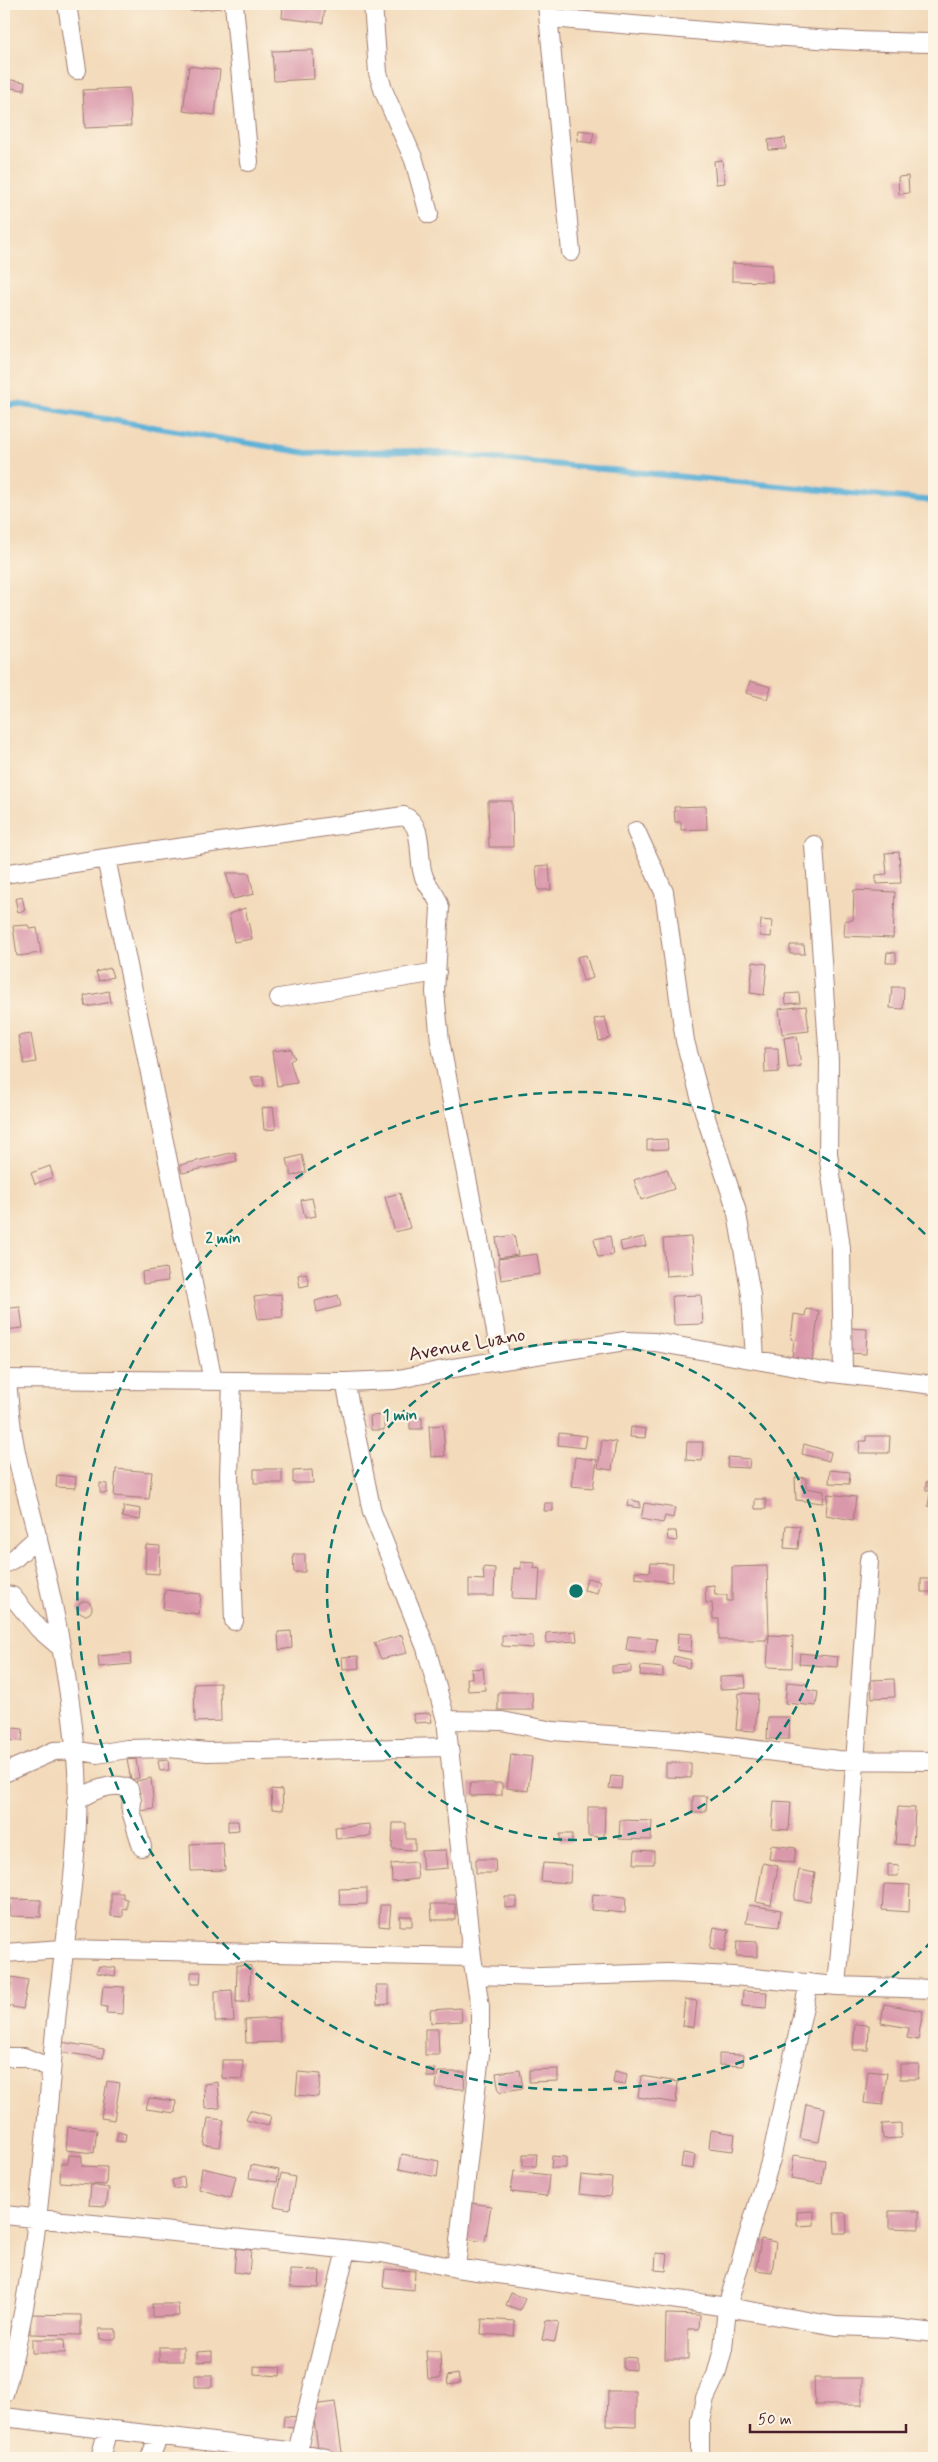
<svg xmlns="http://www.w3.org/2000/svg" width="938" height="2462" font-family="Mynerve,sans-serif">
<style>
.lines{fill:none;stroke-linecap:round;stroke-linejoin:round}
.stream{stroke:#5bb0d7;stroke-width:6}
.building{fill:#da98ab}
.minor-casing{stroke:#9e7c72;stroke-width:20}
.minor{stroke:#fff;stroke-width:18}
.ring{fill:none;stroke:#0f766e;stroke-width:2.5;stroke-dasharray:9 6}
.labels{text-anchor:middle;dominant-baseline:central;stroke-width:4.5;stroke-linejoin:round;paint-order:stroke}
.street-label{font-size:20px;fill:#4a1f2b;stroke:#fcf5e5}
.centre{fill:#0f766e;stroke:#fcf5e5;stroke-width:2.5}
.ring-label{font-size:15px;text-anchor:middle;font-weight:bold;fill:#0f766e;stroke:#fcf5e5;stroke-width:4.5;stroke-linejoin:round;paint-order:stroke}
</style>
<rect width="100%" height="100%" fill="#fcf5e5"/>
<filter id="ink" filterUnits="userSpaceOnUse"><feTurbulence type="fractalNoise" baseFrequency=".02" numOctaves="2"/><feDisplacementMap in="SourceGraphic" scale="10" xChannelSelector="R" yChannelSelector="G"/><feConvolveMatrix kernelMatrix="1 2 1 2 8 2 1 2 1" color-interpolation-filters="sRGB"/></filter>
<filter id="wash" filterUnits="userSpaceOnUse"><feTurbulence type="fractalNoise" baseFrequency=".0096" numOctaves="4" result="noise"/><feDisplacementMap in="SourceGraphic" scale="20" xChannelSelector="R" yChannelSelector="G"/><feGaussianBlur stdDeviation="1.12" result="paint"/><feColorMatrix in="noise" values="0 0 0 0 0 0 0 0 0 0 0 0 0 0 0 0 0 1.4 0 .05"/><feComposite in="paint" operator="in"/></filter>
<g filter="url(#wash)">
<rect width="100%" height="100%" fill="#f3daba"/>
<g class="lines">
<!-- stream -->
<path class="stream" d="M4 406 17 404 307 453 415 451 934 501"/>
</g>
<g id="blocks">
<!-- building -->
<path class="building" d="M189 4H221V8L190 11Z
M283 4H325L323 23 282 18Z
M313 50 314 79 274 81 272 51Z
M189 66 220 70 215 115 183 111Z
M4 79 25 82 24 90 4 87Z
M129 88 131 126 85 128 83 90Z
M578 130 594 132 592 143 577 141Z
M785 138 786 149 769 150 768 140Z
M722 160 725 183 716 184 714 161Z
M908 176 909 193 899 194 898 177Z
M732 263 772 265V282L732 281Z
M750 681 771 687 767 699 746 693Z
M488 801H512L513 847H489Z
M706 806 707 829 681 830V822H675L674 807Z
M899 852 901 883 876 884V875L887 874 885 853Z
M549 865 551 890H538L536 866Z
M226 873H249L254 894 233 899Z
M854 890 895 892 893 938 844 936 845 920H853Z
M22 897 25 910 18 912 15 899Z
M245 908 252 939 234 942 229 914Z
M761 920 772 921 771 937 760 936Z
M28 925 30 929 37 928 41 953 17 956 13 926Z
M790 945H804L805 954H790Z
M887 952 896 953V963H886Z
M586 955 593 978 583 981 577 957Z
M753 962 767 964 764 995 750 993Z
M110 968 113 977 99 981 96 972Z
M892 987H904L903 1009 890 1008Z
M109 991 111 1002 86 1007 84 996Z
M799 993 800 1003 786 1004 785 994Z
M806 1006 809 1031 782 1034 779 1009Z
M605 1017 610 1038 599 1041 594 1019Z
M31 1034 36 1062 24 1064 18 1036Z
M797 1036 801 1066 788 1068 784 1038Z
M764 1048H778L779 1072 765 1073Z
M291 1049 295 1058 290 1061 297 1083 277 1086 272 1051Z
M263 1076 264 1086 255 1087 251 1077Z
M273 1107 276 1129 264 1130 262 1108Z
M667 1139 668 1149 647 1150V1140Z
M235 1152 237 1161 182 1173 180 1165Z
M302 1155 306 1172 291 1176 287 1159Z
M50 1166 53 1177 35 1184 31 1173Z
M667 1169 674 1189 641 1200 634 1180Z
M400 1193 410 1228 395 1232 385 1197Z
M312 1198 316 1216 305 1218 301 1200Z
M514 1235 518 1255 499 1258 496 1238Z
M610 1236 613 1255 598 1257 594 1239Z
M644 1237 646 1246 622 1251 620 1242Z
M691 1237 694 1274 666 1276 663 1239Z
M537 1254 540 1274 501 1280 498 1259Z
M166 1268 168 1281 143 1284 142 1272Z
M306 1273 309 1285 300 1287 298 1275Z
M281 1294 283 1317 258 1319 254 1297Z
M338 1295 341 1306 317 1312 315 1301Z
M701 1295 703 1324 674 1325 672 1296Z
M20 1307 23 1328 4 1330V1309Z
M806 1309 819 1311 812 1361 792 1357 794 1340 791 1339 794 1314 805 1316Z
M848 1328 867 1329 866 1354 846 1353Z
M384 1415V1430H371L370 1416Z
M410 1417 422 1418V1429H410Z
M443 1425 445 1456 431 1457 429 1426Z
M631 1427 646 1429 645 1438 630 1437Z
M559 1433 587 1436 585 1448 558 1445Z
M866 1436H890L889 1453H859L860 1441H866Z
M602 1440 616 1442 612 1470 598 1468Z
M687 1442H703L702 1461 686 1460Z
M804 1444 831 1452 829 1461 802 1454Z
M575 1457 597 1460 593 1488 571 1486Z
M728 1457 750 1459 749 1468 727 1467Z
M116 1469 152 1472 149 1499 114 1496Z
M254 1469H282V1483H254Z
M312 1470 313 1483H293V1471Z
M830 1470 850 1472 849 1484 829 1483Z
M57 1475 76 1477 75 1488 56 1487Z
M795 1477 806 1478V1488L824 1491 823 1503 796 1500Z
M926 1482 934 1483 933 1491 926 1490Z
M100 1483 107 1484V1493H100Z
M930 1493 934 1494V1508L928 1506Z
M828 1494 856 1497 853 1520 826 1515Z
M755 1499H766V1509H755Z
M628 1500 640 1502V1508L627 1506Z
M545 1503H553V1511H544Z
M644 1503 675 1508 673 1518 665 1516 663 1523 641 1519Z
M124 1506 141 1509 140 1520 122 1517Z
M786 1525 800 1526 798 1549 784 1548Z
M667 1531H676L677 1541 668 1540Z
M146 1545 160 1546 159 1574 145 1573Z
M293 1554H305V1572H294Z
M521 1562 535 1563 534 1568 540 1569 538 1599 512 1598 514 1568 521 1569Z
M651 1563 673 1564 672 1582 635 1578V1571L650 1572Z
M767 1566 769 1635 766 1640H719V1619H713L712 1603H706L705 1586 714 1585 715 1595H727V1601H732V1567Z
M483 1567 495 1568 494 1596H469V1579L484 1580Z
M587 1578 600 1581 597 1593 584 1590Z
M921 1579H933V1592H921Z
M165 1590 201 1594 199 1614 163 1610Z
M78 1608a7 7 0 1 1 14 0a7 7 0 1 1-14 0Z
M291 1631 292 1648 279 1650 278 1632Z
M576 1631 577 1641 547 1643 546 1633Z
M678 1633 692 1634 691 1652 677 1650Z
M402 1635 407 1653 381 1659 374 1643Z
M502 1635 533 1636V1648L502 1646Z
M769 1635 793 1636 792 1668 767 1667Z
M628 1636 657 1639 655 1653 626 1650Z
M130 1653 131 1664 99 1667 98 1656Z
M800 1653 838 1657 837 1667 799 1664Z
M358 1656 359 1668 343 1670 342 1657Z
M674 1656 691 1660 689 1668 672 1664Z
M631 1665V1672L612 1673V1666Z
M641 1666 663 1668V1677L640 1675Z
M483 1668 485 1690 468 1691 467 1678H472L471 1669Z
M745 1676 746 1688 720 1689V1677Z
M894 1679 895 1697 872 1698 871 1680Z
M787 1682 808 1684 807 1690 818 1692 816 1706 785 1703Z
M220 1683 221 1721 195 1722 194 1684Z
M498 1692H532L533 1710H498Z
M739 1693 758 1694 755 1731 736 1730Z
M430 1713 432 1722 415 1723 413 1714Z
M768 1717H790L789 1739H767Z
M4 1727 23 1729 22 1741 4 1740Z
M511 1754 532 1757 528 1791 507 1788Z
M136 1759 139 1778 131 1780 127 1760Z
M168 1760 169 1770 160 1771 158 1761Z
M666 1763H691V1778L666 1777Z
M611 1776 622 1777 621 1789 609 1788Z
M151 1778 154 1809 140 1811 136 1781Z
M470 1783H502V1795L470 1796Z
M271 1789 282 1790 283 1810 272 1809Z
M693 1796H707L706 1812H693Z
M774 1801 791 1802 789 1830 772 1829Z
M588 1807H605L604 1837 588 1836Z
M898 1807 915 1808 913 1845 895 1844Z
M620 1820 652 1821 651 1840 619 1839Z
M228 1821H238L239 1830 228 1831Z
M393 1823H406V1839H415V1850L392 1849Z
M370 1824 371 1836 336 1839 335 1827Z
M560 1834H572V1842H560Z
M223 1842 225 1870 191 1871 190 1844Z
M771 1845 796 1848 794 1863 769 1859Z
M446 1850 448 1868 423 1870 421 1851Z
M635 1850 654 1851V1864H634Z
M476 1859H495L496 1873H476Z
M416 1862 418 1879 392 1882 391 1864Z
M543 1863 571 1865 570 1883 541 1881Z
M763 1863 778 1866 771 1905 756 1902Z
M888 1864 899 1865 898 1876H888Z
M799 1870 815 1873 810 1902 794 1900Z
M884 1884 910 1885 909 1912 882 1910Z
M367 1888V1904L340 1905 339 1889Z
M111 1893H123V1898L127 1899V1909L123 1908V1917L111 1916Z
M593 1894 626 1897 625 1913 592 1910Z
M505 1897H517V1907L505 1908Z
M10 1899 41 1900V1917L10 1916Z
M431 1904H455V1920H432Z
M380 1905H391L389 1927 379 1926Z
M749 1905 781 1910 779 1927 746 1923Z
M400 1916H412V1926H400Z
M714 1927 729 1930 725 1951 710 1948Z
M737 1941 757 1942V1957L736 1956Z
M237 1965 251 1966 249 2002H236Z
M99 1966 116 1968 115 1976 97 1973Z
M191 1972H201L200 1984H191Z
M12 1977 28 1980 23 2009 8 2006Z
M376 1985H389V2004L377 2005Z
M103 1986 124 1987 123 2014 106 2013 107 2007 101 2006Z
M232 1990 234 2021 215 2022V1991Z
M743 1991 767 1992 766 2008 742 2006Z
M685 1999 697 2001 694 2027 682 2026Z
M884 2004 923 2011 918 2040 907 2038 909 2028 881 2023Z
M461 2008 462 2021 431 2023 430 2010Z
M279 2018 280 2042 246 2043 245 2020Z
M855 2024 869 2025 868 2050H853Z
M425 2029H438L439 2055H425Z
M61 2042 104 2049 103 2058 60 2052Z
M719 2054 744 2055 743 2066 719 2065Z
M222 2060H243L242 2079 222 2078Z
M900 2064H919L918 2079H900Z
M427 2068 435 2069V2077H427Z
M558 2069V2081L529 2082V2070Z
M520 2070 523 2088 499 2092 496 2073Z
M615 2071 627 2074 625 2085 613 2083Z
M868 2071 887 2073 883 2105 864 2103Z
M298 2072 321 2074 318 2097 296 2095Z
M438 2072H465L464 2089 436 2088Z
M641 2076 678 2082 676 2103 638 2097Z
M107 2081 120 2083 114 2120 101 2118Z
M218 2082 220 2108 205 2109 204 2084Z
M149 2098 176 2101 175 2113 146 2109Z
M806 2104 825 2108 819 2142 800 2139Z
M250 2110 271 2116 268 2126 246 2120Z
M208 2118 224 2120 220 2147 204 2145Z
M901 2123V2138L883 2139 882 2124Z
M68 2127 97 2130 94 2153 66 2150Z
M711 2130 735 2134 733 2151 709 2148Z
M118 2132 126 2134 125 2142 116 2141Z
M683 2153 695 2155 693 2169 681 2167Z
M402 2154 439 2161 437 2177 399 2169Z
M523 2154H537L536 2166H523Z
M69 2155 82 2156V2166L107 2167 106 2185 60 2182 61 2163H68Z
M794 2155 825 2160 822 2184 791 2179Z
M552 2156 566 2157V2168H551Z
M251 2165 279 2170 277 2182 249 2178Z
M202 2168 236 2176 231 2198 199 2189Z
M514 2171 549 2175 547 2196 511 2192Z
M281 2174 295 2177 290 2209 274 2206Z
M581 2175 612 2178 610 2197 579 2194Z
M184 2177 185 2187 174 2189 172 2180Z
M91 2185 109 2188 106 2206 89 2205Z
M471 2203 491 2206 485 2242 465 2239Z
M814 2211V2225L797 2226V2212Z
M889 2211H919V2229L889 2228Z
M834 2213H846L847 2233H835Z
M761 2239 776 2242 772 2272 756 2270Z
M236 2248 251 2250 249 2274 234 2272Z
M656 2253 668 2254 666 2271 655 2270Z
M385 2269 415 2271 414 2290 383 2287Z
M290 2270 320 2271 319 2288 290 2287Z
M511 2293 525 2299 520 2310 506 2305Z
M152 2304H178L179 2316 152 2317Z
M30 2314 81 2315V2335L30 2334Z
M666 2314 700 2315 699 2329H688V2359H665Z
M482 2319 515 2321 514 2336 481 2334Z
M546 2320 559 2322 555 2342 542 2340Z
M99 2329H116V2339H100Z
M32 2339H64L65 2353H32Z
M159 2347H183V2361H159Z
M212 2351V2361L197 2362V2352Z
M426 2351H440L441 2378 428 2379Z
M623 2357 636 2358V2370L623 2369Z
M254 2366 281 2367 280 2376 254 2374Z
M458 2374 460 2383 448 2385 447 2376Z
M195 2375H212V2387H195Z
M814 2378H862V2405H815Z
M608 2391H636V2427L607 2426Z
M335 2402 342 2453 319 2456 312 2405Z
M284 2416 297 2417V2428L283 2427Z"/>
</g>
</g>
<g filter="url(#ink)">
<use href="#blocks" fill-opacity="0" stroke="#9e7c72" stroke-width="1"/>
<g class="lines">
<defs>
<path id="minor" d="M67 4 77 70
M234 4 249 162
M373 4 378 73 384 92 414 160 429 214
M547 4 571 252
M549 18C677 28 806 42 934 43
M636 831 664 892 685 1041 705 1115 736 1208 751 1295 755 1359
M814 845 829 1061 828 1153 841 1248 843 1374
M106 858 213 1381
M4 874 106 858 404 816C426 826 416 858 424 877 428 888 438 895 440 908L435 992 440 1041 485 1270 501 1360
M279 998 437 972
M4 1379 345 1382 394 1380 453 1368 625 1341 655 1342 824 1372 934 1385
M232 1381 229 1476 234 1621
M345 1382 372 1512 426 1648 446 1720 472 1957 480 2006V2054L456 2268
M4 1564 15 1558 38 1537
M4 1595 12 1596 39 1629 60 1647
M446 1720 502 1721 553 1731 679 1740 838 1760 934 1761
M4 1773 54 1751 75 1750 97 1754 127 1749 169 1748 207 1752 449 1747
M76 1801C89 1792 114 1780 129 1789L132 1801 131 1811 142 1847
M4 1953 63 1949 472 1957
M476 1975 540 1977 668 1973 733 1976 837 1986 934 1989
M837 1986 850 1835 869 1560
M4 2057H24L51 2068
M4 2215 382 2253 456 2268 727 2307 836 2326 893 2328 934 2333
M4 2394C39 2273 43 2146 56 2021 64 1938 81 1854 77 1770 72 1692 56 1612 37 1536 30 1504 19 1473 14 1441 10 1421 9 1400 7 1379
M4 2417 297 2452 326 2458
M297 2452 346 2250
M100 2458 108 2429
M150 2458 159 2435
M700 2458V2421L705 2398 716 2375 723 2349 727 2307 771 2159 809 1983"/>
</defs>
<!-- minor casing -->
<use href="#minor" class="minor-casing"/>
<!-- minor -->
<use href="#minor" class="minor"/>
</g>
</g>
<!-- distance rings -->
<g class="ring">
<circle cx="576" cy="1591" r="249"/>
<path d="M932 1941A499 499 0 1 1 932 1241"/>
</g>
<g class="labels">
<!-- street labels -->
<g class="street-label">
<text transform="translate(467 1345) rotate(-10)">Avenue Luano</text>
</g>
</g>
<circle cx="576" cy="1591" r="8" class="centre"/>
<g class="ring-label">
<text x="223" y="1243">2 min</text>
<text x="400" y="1420">1 min</text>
</g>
<!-- margin -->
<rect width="938" height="2462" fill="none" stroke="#fcf5e5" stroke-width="20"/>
<!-- scale -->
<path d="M750 2424v8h156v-8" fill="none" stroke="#4a1f2b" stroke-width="2.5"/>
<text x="758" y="2424" font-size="15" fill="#4a1f2b" stroke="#fcf5e5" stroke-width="4" paint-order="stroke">50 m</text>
</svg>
